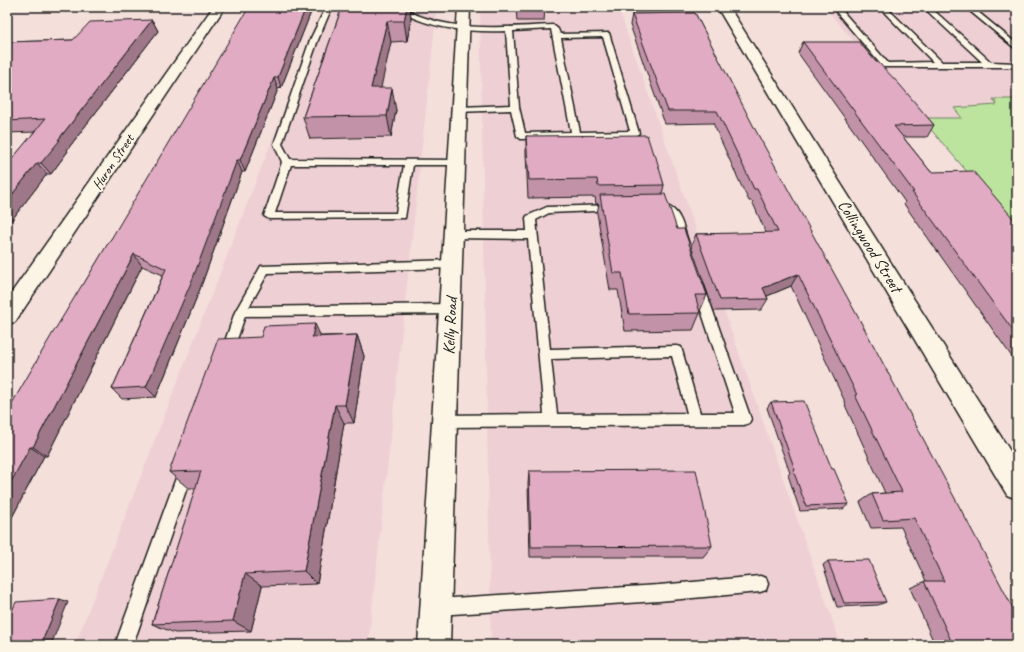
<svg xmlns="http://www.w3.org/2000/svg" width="1024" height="652" font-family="Caveat,sans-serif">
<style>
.built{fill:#eecfd4}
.green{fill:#bce49f;stroke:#6c805e}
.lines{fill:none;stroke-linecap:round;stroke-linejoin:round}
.service-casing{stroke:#1c1c1c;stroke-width:3}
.minor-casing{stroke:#1c1c1c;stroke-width:3}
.tertiary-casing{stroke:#1c1c1c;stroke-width:3}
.service{fill:#fcf5e5;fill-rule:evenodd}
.minor{fill:#fcf5e5;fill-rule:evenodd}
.tertiary{fill:#fcf5e5;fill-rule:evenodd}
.wall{fill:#c293a8;stroke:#1c1c1c}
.shaded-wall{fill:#9e7888;stroke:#1c1c1c}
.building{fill:#e1abc3;stroke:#1c1c1c}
.labels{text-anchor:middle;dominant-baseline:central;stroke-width:4;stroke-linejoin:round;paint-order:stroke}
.far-street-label{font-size:14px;fill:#1c1c1c;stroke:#fcf5e5}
.street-label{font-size:17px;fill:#1c1c1c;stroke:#fcf5e5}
</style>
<rect width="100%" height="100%" fill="#f4dfdb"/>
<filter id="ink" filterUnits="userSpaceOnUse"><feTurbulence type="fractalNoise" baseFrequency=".025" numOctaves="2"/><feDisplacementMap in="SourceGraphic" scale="8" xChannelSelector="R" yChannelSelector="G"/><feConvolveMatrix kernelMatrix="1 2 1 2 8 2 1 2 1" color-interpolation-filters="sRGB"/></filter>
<g filter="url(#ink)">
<!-- built -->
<path class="built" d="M324 7H437L368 645H75Z
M480 7H618L841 645H491Z
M824 7H1017V99H993L998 105 954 109 962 118H921Z"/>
<!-- green -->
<path class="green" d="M993 99H1017V230L921 118H962L954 108 997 105Z"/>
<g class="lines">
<defs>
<path id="service" d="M326 7H332L318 40 282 144 290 159 461 160 463 162 458 165H413L405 218 269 219 264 216 282 162 274 144 310 40ZM291 165H404L396 213H275Z
M401 7H407L408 11C453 33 505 27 553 25L558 29 560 34 609 33 639 133 635 136 521 139 517 136 511 110 457 112 456 110 460 107 511 105 506 31C470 32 435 30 403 13ZM551 29 571 132 525 133 519 107 513 31ZM603 37 630 131 580 132 561 38Z
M832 7H839L888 63 933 62 879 7H886L942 62H982L923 7H930L991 62 1017 63V67H883Z
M965 7H972L1017 44V50Z
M1011 7H1017V12Z
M656 204C681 204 682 225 689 244L688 247H680L669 215 661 210 652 209 651 207Z
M614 205 619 208 618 210 549 213 536 220 550 349 677 346 681 347 700 413H735L693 286 695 283 699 282 703 283 751 419 749 423 744 425 446 427 441 425 439 421 441 417 446 415 544 414 528 239 453 238 449 237 448 234 449 231H527L526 218 527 216 547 207ZM672 356 687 413 557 414 551 359Z
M453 260 457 261 458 264 457 267 453 268 268 273 249 307 451 304 455 306 457 309 455 312 451 314 245 316 231 357 227 358 223 357 221 353 235 312 261 266Z
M187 460 192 462 194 467 133 645H115L180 467 182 462Z
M760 576 766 578 768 584 766 590 760 592 659 601 437 615 431 613 429 607 431 601 437 599 659 585Z"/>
<path id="minor" d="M213 7H225L15 322 7 324V299Z
M717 7H729L1017 462V499L1007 495Z"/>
<path id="tertiary" d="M458 7H470L450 645H418Z"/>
</defs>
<!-- service casing -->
<use href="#service" class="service-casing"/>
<!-- minor casing -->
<use href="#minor" class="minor-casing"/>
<!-- tertiary casing -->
<use href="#tertiary" class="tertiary-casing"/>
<!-- service -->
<use href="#service" class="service"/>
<!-- minor -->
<use href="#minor" class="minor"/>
<!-- tertiary -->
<use href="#tertiary" class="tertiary"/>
</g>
<!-- wall -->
<path class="wall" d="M33 7H55L33 8Z
M313 7 281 88 278 89 245 172H242L200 289 156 397 122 399 112 389 163 275 142 266 47 456H44L7 527V412L111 239Z
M342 7H413V11L410 10 411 19 407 41 391 42 380 88 396 110 391 137 310 139 303 117Z
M516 7H545L544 21H517Z
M695 13 1017 645H935L910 588 926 581 901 527 871 528 860 502 872 494 885 493 845 405 846 404 791 286 767 296 768 299 761 310 714 311 691 246 696 234 766 233 752 201H749L741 185 713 123 665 124 630 25 632 14Z
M152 20 158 31 67 150 68 151 51 174H47L7 226V165L35 132 7 133V42L73 40Z
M803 42 876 62 934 125 927 137H903L931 172 1017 223V364L904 204 905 202 798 53Z
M526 136 653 154 664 185 662 194 677 229 707 295 700 311V313L693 330 625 331 618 290H610L597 213 599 204H596L595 197 528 198 526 154Z
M357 335 364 356 354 423H344L317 584 262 586 251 631 175 633 152 624 196 488H188L169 472 321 336Z
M771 402 832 469 849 504 843 509 800 511 788 475 790 473 767 408Z
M529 471 712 546 703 557H530L528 484Z
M828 561 886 602 878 605 837 607 823 565Z"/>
<!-- shaded-wall -->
<path class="shaded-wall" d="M306 7H313L281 88 278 77Z
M407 7H410L411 19 407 41 404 21Z
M152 20 158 31 67 150 68 151 51 174 41 163 58 140Z
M387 21 391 42 376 110 371 88Z
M274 78 278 89 245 172 240 160Z
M392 88 396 110 391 137 387 116Z
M237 160 242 172 200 289 156 397 146 387Z
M37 163 47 174 7 226V201Z
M134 254 142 266 47 456 33 447Z
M798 274 791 286 760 299 763 288Z
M315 324 325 345 312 337Z
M357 335 364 356 354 423 345 405Z
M335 405 344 423 317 584 304 571Z
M30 447 44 456 7 527V489Z
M245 574 262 586 251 631 233 621Z
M60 599 68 602 51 645H45L41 644Z"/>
<!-- building -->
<path class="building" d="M249 7H306L278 77 274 78 240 160H237L193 278 146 387 112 389 166 269 134 254 33 447H30L7 489V412L51 336 82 285H83L110 240 111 239Z
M342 7H407L404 21H387L371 88H392L387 116 303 117Z
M695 13 756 131 869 337 992 568 1017 616V645H953L924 581H944L914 518 883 520 872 494 902 492 855 395H857L798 274 763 288 768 299 720 300 696 234 778 232 757 189H754L746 172 717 111H668L632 14Z
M152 20 58 140H60L41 163H37L7 201V165L45 119 7 121V42L73 40 90 22Z
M803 42H859L876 62H878L900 85 934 125 894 126 931 172 973 171 1017 223V336L912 192H914Z
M647 135 653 154H655L664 185 598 186 597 179 529 180 526 136Z
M665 194 677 229H684L707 295H695L700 313 629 314 622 273H613L600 195Z
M315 324 312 337 357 335 345 405H335L304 571 245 574 233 621 152 624 201 471 169 472 218 339 261 337 264 326Z
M804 401 832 469H834L849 504 806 506 793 470H795L771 402Z
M696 470 712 546 531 547 529 471Z
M869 560 886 602 844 603 828 561Z
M60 599 41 644 28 645H7V622L16 602Z"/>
</g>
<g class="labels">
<!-- far-street labels -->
<g class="far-street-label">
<text transform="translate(113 162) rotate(-56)">Huron Street</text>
</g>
<!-- street labels -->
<g class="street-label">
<text transform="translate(870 246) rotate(58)">Collingwood Street</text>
<text transform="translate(450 326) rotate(-87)">Kelly Road</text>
</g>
</g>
<!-- margin -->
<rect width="1024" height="652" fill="none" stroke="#fcf5e5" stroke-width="24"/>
<rect x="12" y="12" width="1000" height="628" fill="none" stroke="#1c1c1c" stroke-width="1.5" filter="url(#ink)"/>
</svg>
